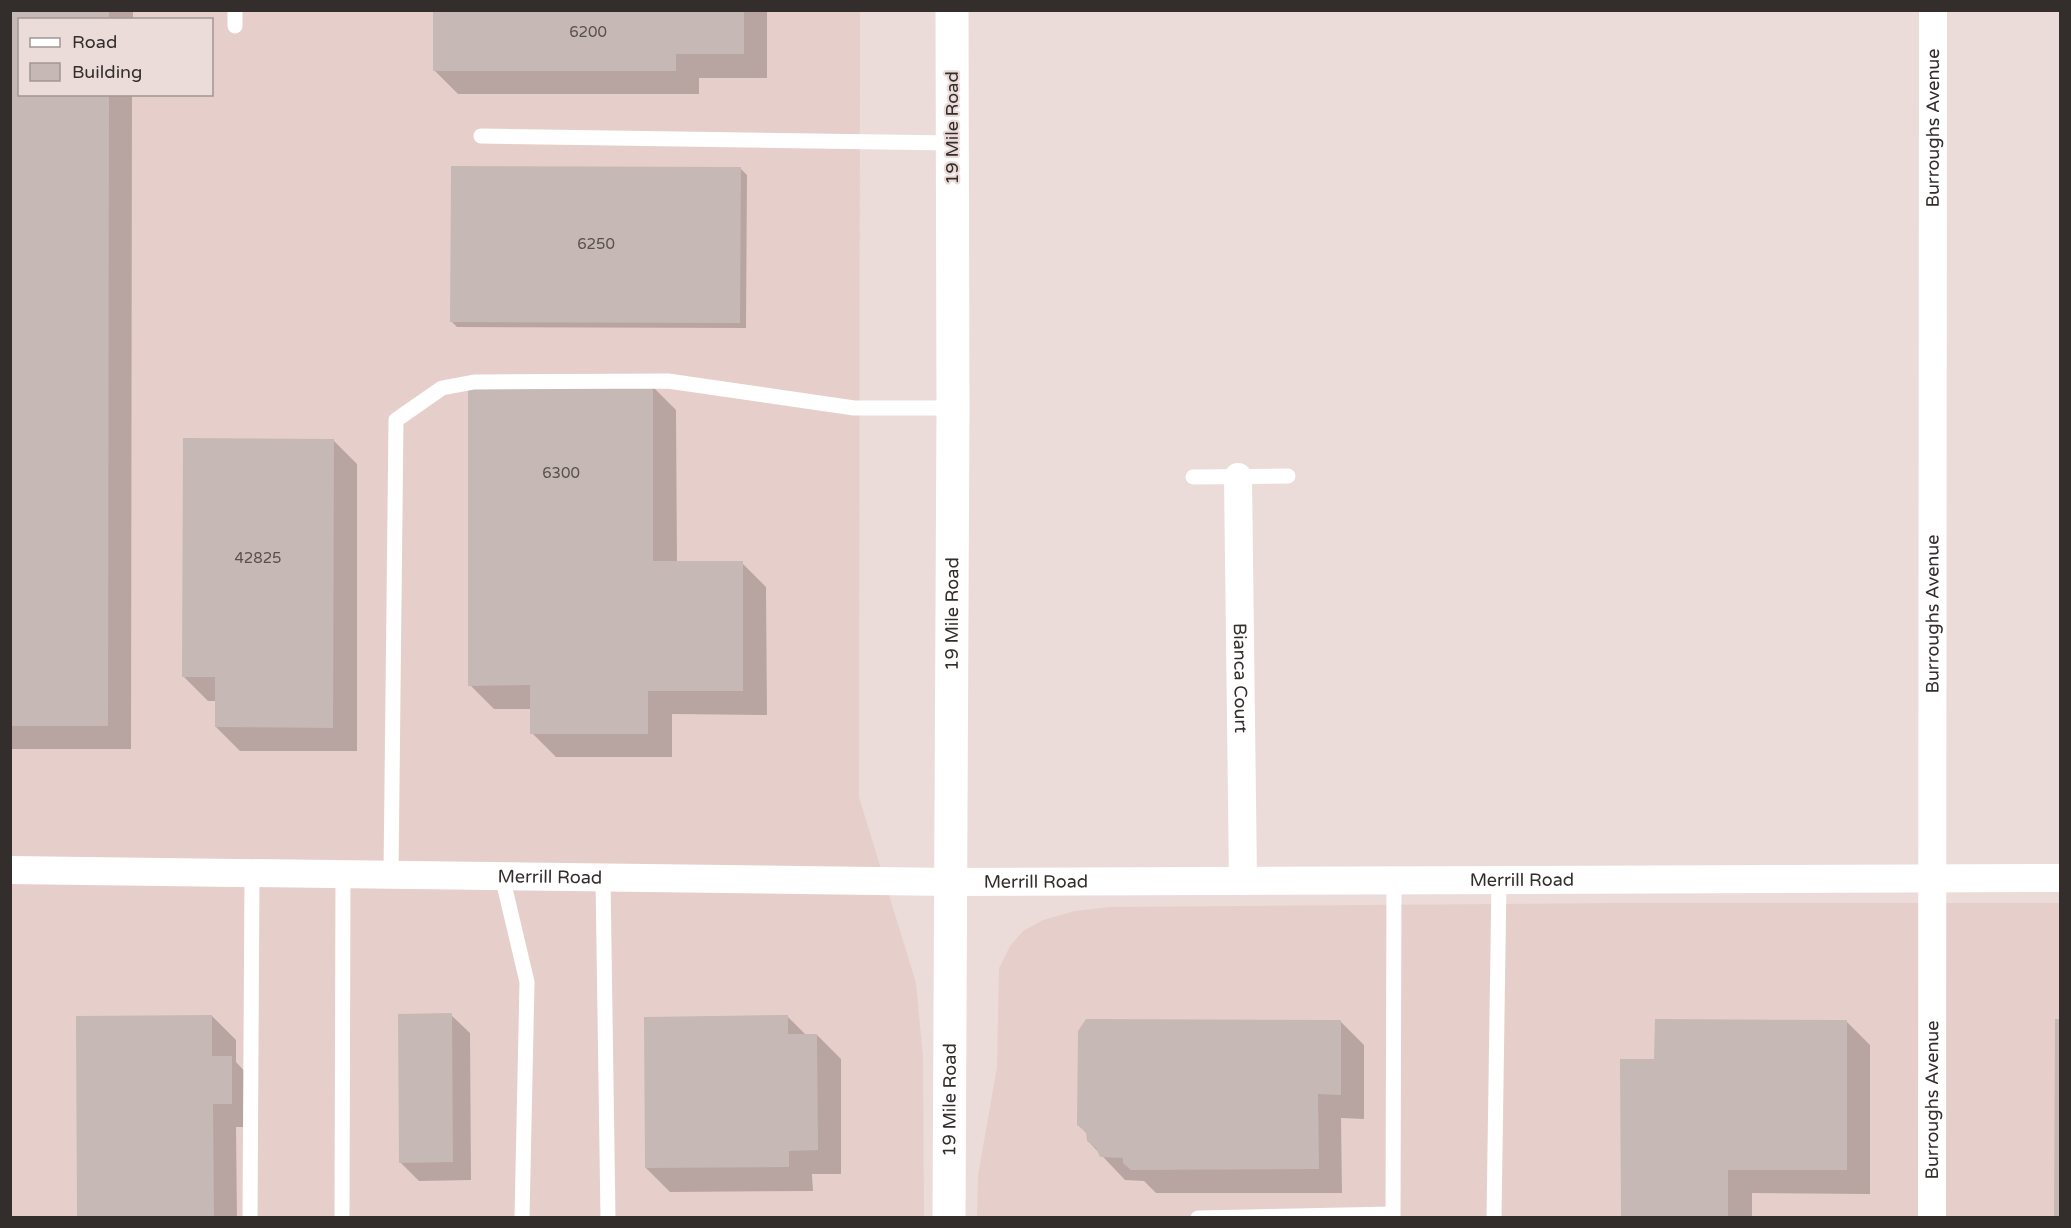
<svg xmlns="http://www.w3.org/2000/svg" width="2071" height="1228" font-family="'Varela Round',sans-serif">
<style>
.built{fill:#e6cfcb;fill-rule:evenodd}
.shadow{fill:#0003}
.building{fill:#c6b8b5}
.lines{fill:none;stroke-linecap:round;stroke-linejoin:round}
.service{stroke:#fff;stroke-width:15}
.minor{stroke:#fff;stroke-width:28}
.tertiary{stroke:#fff;stroke-width:33}
.labels{text-anchor:middle;dominant-baseline:central;stroke-width:4.5;stroke-linejoin:round;paint-order:stroke}
.number-label{font-size:15px;fill:#58504e}
.street-label{font-size:18px;fill:#332d2c;stroke:#ebdcd9}
</style>
<rect width="100%" height="100%" fill="#ebdcd9"/>
<!-- built -->
<path class="built" d="M10 11H860L859 797 916 983 923 1056 924 1217H11ZM20 20H212V94H20Z
M1611 903H2060V1217L977 1218 978 1175 997 1067 999 968 1010 946 1023 931 1043 920 1075 911 1110 907Z"/>
<!-- shadow -->
<path class="shadow" d="M10 10H133V20H20V94H132L131 749H10Z
M434 10H767V78H699V94H458L434 70Z
M741 169 747 175 746 328 457 327 451 321Z
M652 386 676 410 677 563H742L766 587 767 715 672 714V757H556L532 733V709H494L470 685Z
M333 440 357 464V751H240L216 727V701H208L184 677Z
M451 1015 470 1033 471 1180 419 1181 400 1162Z
M212 1016 236 1040V1062L255 1082V1127H236L237 1218H79Z
M788 1017 806 1035H817L841 1059V1174H812L813 1191 670 1192 646 1168Z
M1340 1021 1364 1045V1119L1341 1118 1342 1193H1156L1144 1181 1125 1180 1088 1141 1087 1134 1079 1125Z
M1846 1021 1870 1045V1194L1752 1193V1218H1622L1656 1060Z
M2056 1021H2060V1218H2055Z"/>
<!-- building -->
<path class="building" d="M10 10H109V20H20V94H109L108 726H10Z
M433 10H744V54H676V71H433Z
M451 166 741 167 740 323 450 322Z
M468 384H653V561H743V691H648V734H530V685L468 686Z
M183 438 334 439 333 728 215 727V677H182Z
M452 1013 453 1162 399 1163 398 1014Z
M212 1015V1056H232V1104H213L214 1218H77L76 1016Z
M788 1015V1034H817L818 1150 789 1151V1167L645 1168 644 1017Z
M1086 1019 1341 1020V1095L1318 1094 1319 1169 1131 1170 1123 1163V1158L1100 1157 1096 1148 1087 1141 1086 1132 1077 1125 1078 1031Z
M1655 1019 1847 1020V1170H1728V1218H1621L1620 1059H1654Z
M2055 1019H2060V1218H2054Z"/>
<g class="lines">
<!-- service -->
<path class="service" d="M235 26V10
M481 136 952 143
M1193 477 1288 476
M391 875 396 420 442 388 474 382 668 381 854 408H953
M502 876 527 982 522 1218
M603 878 608 1218
M250 1218 252 873
M342 1218 343 874
M1198 1218 1393 1214
M1393 1218 1394 881
M1494 1218 1499 880"/>
<!-- minor -->
<g class="minor">
<path id="s1" d="M1238 477 1243 881"/>
<path id="s2" d="M10 870 952 882 2060 878"/>
<path id="s3" d="M1932 1218 1933 10"/>
</g>
<!-- tertiary -->
<path class="tertiary" id="s4" d="M949 1218 953 408 952 10"/>
</g>
<g class="labels">
<!-- number labels -->
<g class="number-label">
<text x="588" y="32">6200</text>
<text x="596" y="244">6250</text>
<text x="561" y="473">6300</text>
<text x="258" y="558">42825</text>
</g>
<!-- street labels -->
<g class="street-label">
<text transform="translate(952 128) rotate(-90)">19 Mile Road</text>
<text stroke="none"><textPath href="#s3" startOffset="1090">Burroughs Avenue</textPath></text>
<text stroke="none"><textPath href="#s4" startOffset="604">19 Mile Road</textPath></text>
<text stroke="none"><textPath href="#s3" startOffset="604">Burroughs Avenue</textPath></text>
<text stroke="none"><textPath href="#s1" startOffset="201">Bianca Court</textPath></text>
<text stroke="none"><textPath href="#s2" startOffset="540">Merrill Road</textPath></text>
<text stroke="none"><textPath href="#s2" startOffset="1512">Merrill Road</textPath></text>
<text stroke="none"><textPath href="#s2" startOffset="1026">Merrill Road</textPath></text>
<text stroke="none"><textPath href="#s4" startOffset="118">19 Mile Road</textPath></text>
<text stroke="none"><textPath href="#s3" startOffset="118">Burroughs Avenue</textPath></text>
</g>
</g>
<!-- border -->
<rect width="2071" height="1228" fill="none" stroke="#332d2c" stroke-width="24"/>
<!-- legend -->
<rect x="18" y="18" width="195" height="78" fill="#ebdcd9" stroke="#a19694" stroke-width="1.5"/>
<rect x="30" y="38" width="30" height="9" fill="#ffffff" stroke="#a19694" stroke-width="1.5"/>
<text x="72" y="48" font-size="18" fill="#332d2c">Road</text>
<rect x="30" y="63" width="30" height="18" fill="#c6b8b5" stroke="#a19694" stroke-width="1.5"/>
<text x="72" y="78" font-size="18" fill="#332d2c">Building</text>
</svg>
